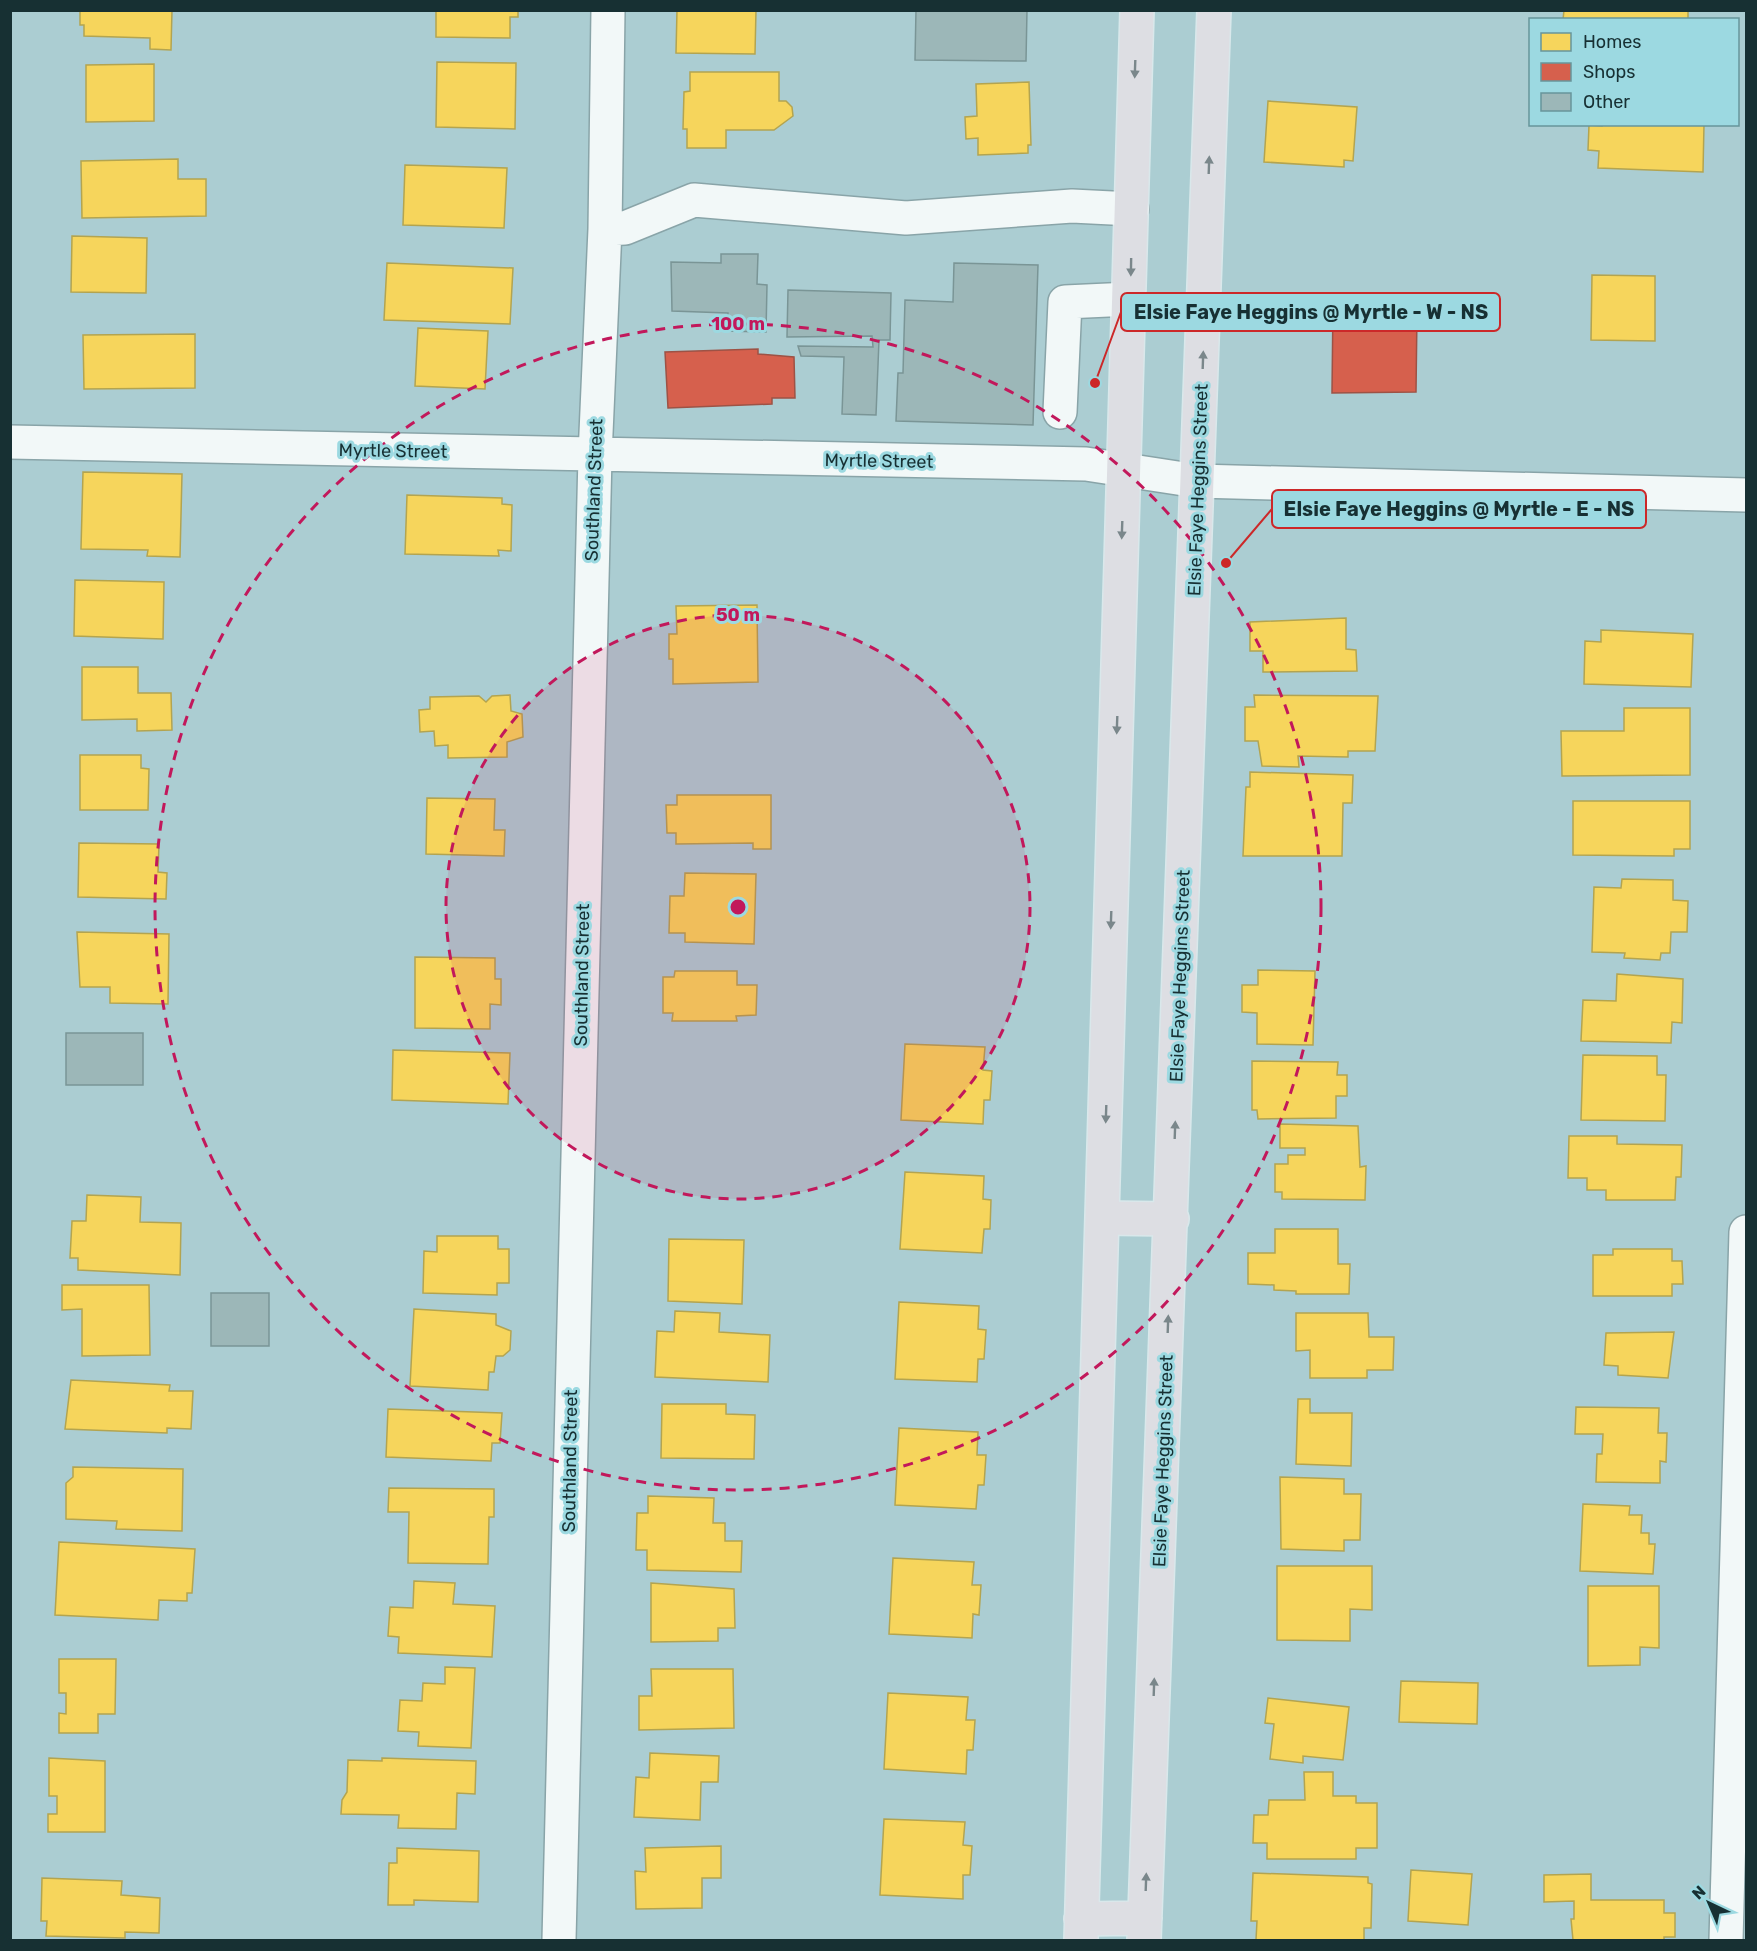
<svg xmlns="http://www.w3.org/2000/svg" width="1757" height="1951" font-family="Rubik,sans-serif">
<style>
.homes{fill:#f6d55c;stroke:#b3a450;stroke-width:1.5}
.shops{fill:#d6604d;stroke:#9d5245;stroke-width:1.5}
.building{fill:#9cb7b8;stroke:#7a9596;stroke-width:1.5}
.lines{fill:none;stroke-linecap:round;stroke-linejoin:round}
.minor-casing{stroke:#89a4a8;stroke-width:36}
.major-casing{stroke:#d9e8eb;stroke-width:36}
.minor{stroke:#f2f8f8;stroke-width:33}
.major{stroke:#dddee3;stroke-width:33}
.oneway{fill:#7a878b}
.ring{fill:none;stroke:#c2185b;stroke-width:3;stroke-dasharray:10 8}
.labels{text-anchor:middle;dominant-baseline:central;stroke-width:6;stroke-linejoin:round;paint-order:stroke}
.street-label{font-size:18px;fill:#173033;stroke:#9cd9e1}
.centre{fill:#c2185b;stroke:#9cd9e1;stroke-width:3}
.ring-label{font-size:18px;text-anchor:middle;font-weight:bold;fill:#c2185b;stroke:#9cd9e1;stroke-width:6;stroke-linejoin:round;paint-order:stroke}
.leader{fill:none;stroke:#cc2829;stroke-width:2}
.callout-dot{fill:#cc2829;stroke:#9cd9e1;stroke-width:2}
.callout{fill:#9cd9e1;stroke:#cc2829;stroke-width:2}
.callout-label{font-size:20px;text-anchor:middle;font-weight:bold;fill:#173033}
</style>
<rect width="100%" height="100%" fill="#abcdd2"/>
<!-- homes -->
<path class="homes" d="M80 10H172L171 50 150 49V38L84 36V25H80Z
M436 10H518V17H510V38L436 37Z
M677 10H756L755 54 676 53Z
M1564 10H1688V20H1563Z
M437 62 516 63 515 129 436 127Z
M154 64V121L86 122V65Z
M690 72H779V101H786L792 107 793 116 774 130H726V148H687V129H683L684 92 690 91Z
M1029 82 1031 145H1028V153L978 155V138L966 139 965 117 977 116 976 84Z
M1268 101 1357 107 1353 161 1344 160V167L1264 162Z
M1602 124H1704L1703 172 1598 168 1599 151 1588 150 1589 125 1602 126Z
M178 159V179H206V216L82 218 81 161Z
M405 165 507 168 504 228 403 225Z
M72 236 147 238 146 293 71 292Z
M387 263 513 268 510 324 384 320Z
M1592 275 1655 276V341L1591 340Z
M418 328 488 331 485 389 415 386Z
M195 334V388L84 389 83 335Z
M83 472 182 474 180 557 147 556 148 550 81 549Z
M407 495 502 498V504L512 505 511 551 498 550 499 556 405 554Z
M75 580 164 582 163 639 74 636Z
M757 605 758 682 673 684V659H669V634H677L676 606Z
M1346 618V649L1356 650 1357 671 1263 672V651H1250V622Z
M1601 630 1693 634 1691 687 1584 684 1585 641 1601 642Z
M82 667H138V693H171L172 730 137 731V719L82 720Z
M510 695 511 711 522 714 523 737 507 742V757L448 758V745L435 746 434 731 420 732 419 710 430 709V697L479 696 486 702 492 696Z
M1254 695 1378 696 1375 751H1348V757L1298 756 1299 767 1262 766 1258 741H1245V707H1255Z
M1624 708H1690V775L1562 776 1561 731H1624Z
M80 755H141V768L149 769 148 810H80Z
M1250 772 1353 775 1352 803H1343L1342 856H1243L1246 787H1250Z
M677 795H771V849H753V843L676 844V833H667L666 805H677Z
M427 798 495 799 494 830H505L504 856 426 854Z
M1573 801H1690V849H1674V856L1573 855Z
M79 843 159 844 158 872 167 873 166 899 78 897Z
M685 873 756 874 754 944 685 942V933H669L670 896H684Z
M1622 879 1673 880V900L1688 901 1687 932H1671L1670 953H1661L1660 960 1624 958 1625 953 1592 952 1594 887 1621 888Z
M77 932 169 934 168 1004 110 1003V987H80Z
M415 957 495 958V979H501V1005L490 1004V1029L415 1028Z
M1258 970 1315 971 1313 1045 1257 1044V1013L1242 1012V985H1258Z
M675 971H737V985H757L756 1015 736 1016 737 1021H672L673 1013H663V977H674Z
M1617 974 1683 979 1682 1023 1672 1022 1671 1043 1581 1041 1583 1000 1616 1001Z
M905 1044 985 1047 983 1070 992 1071 990 1100H984L983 1124 901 1120Z
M393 1050 510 1053 508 1104 392 1100Z
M1583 1055 1657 1056V1075H1666L1665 1121 1581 1120Z
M1252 1061 1338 1062 1337 1075H1347V1096H1336V1118L1258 1119 1257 1110H1252Z
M1280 1124 1358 1126 1360 1167 1366 1166 1365 1200 1282 1199V1192H1275V1164H1288V1155H1305V1148H1280Z
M1569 1136H1617V1144L1682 1145 1681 1177H1676L1675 1200H1606V1190H1587V1178H1568Z
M905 1172 984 1176 983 1199 991 1200 990 1229H984L982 1253 900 1249Z
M87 1195 141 1197 140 1222 181 1223 180 1275 78 1270V1258H70L72 1221H86Z
M1275 1229H1338V1264H1350L1349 1294H1296V1291L1274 1290V1285L1248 1284V1253H1275Z
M437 1236H498V1249H509V1283H497V1295L423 1293 424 1251 437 1252Z
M669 1239 744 1240 742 1304 668 1301Z
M1613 1249H1672V1261H1682L1683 1284H1672V1296H1593V1255H1613Z
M62 1285H149L150 1355 82 1356V1309L62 1310Z
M899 1302 979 1306 978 1329 986 1330 984 1359H978L977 1382 895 1379Z
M414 1309 496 1314V1325L511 1331 510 1350 503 1356H496L494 1372H489L488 1390 410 1386Z
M675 1311 720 1313 719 1332 770 1335 768 1382 655 1377 657 1331 674 1332Z
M1296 1313H1368L1369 1337H1394L1393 1370H1367V1378H1310V1350L1296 1351Z
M1674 1332 1668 1378 1618 1375V1366L1604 1365 1606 1333Z
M71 1380 170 1385 169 1391H193L191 1429 167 1428V1433L65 1429Z
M1298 1399H1310V1413H1352L1351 1466 1296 1464Z
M662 1404H726V1414L755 1415 754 1459 661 1458Z
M1576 1407 1659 1408 1658 1433H1667L1666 1462 1660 1461V1483L1596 1482 1597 1454H1602L1603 1434H1575Z
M388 1409 502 1413 500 1443H492L491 1461 386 1457Z
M899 1428 978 1432 977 1455H986L984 1485H978L976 1509 895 1505Z
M73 1467 183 1469 182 1531 116 1529 117 1521 66 1519V1483L73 1477Z
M1280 1477 1344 1479V1494H1361L1360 1540H1344V1551L1281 1549Z
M389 1488 494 1489V1517H489L488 1564 408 1563 409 1512H388Z
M648 1496 714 1498 713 1523H725V1541H742L741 1572 647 1570V1550H636L637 1513H648Z
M1583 1504 1630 1506 1629 1515H1642L1641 1533H1649V1544H1655L1653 1574 1580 1571Z
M59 1542 195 1549 192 1593H187V1601L159 1600 158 1620 55 1615Z
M893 1558 974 1562 972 1585H981L979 1615 973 1614 972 1638 889 1634Z
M1277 1566H1372V1610L1350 1609V1641L1277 1640Z
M414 1581 455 1583 453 1604 495 1606 492 1657 398 1653 399 1637 388 1636 390 1607 413 1608Z
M651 1583 734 1589 735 1628H718V1641L651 1642Z
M1588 1586H1659V1648L1640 1647V1665L1588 1666Z
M59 1659H116L115 1714H98V1733H59V1713L66 1714V1693H59Z
M445 1667 475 1668 471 1748 418 1746 419 1732 398 1731 400 1700 422 1701 423 1683 445 1684Z
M651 1669H733L734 1728 639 1730V1696H652Z
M1401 1681 1478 1683 1477 1724 1399 1722Z
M888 1693 968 1697 966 1720H975L973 1750H967L966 1774 884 1769Z
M1268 1698 1349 1707 1343 1760 1303 1756V1763L1270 1759 1274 1724 1265 1723Z
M650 1753 719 1756 718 1782H701L700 1820 634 1817 636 1777 649 1778Z
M49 1758 105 1761V1832H48V1814H57V1796H49Z
M382 1758 476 1761 475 1794 457 1793 456 1829 398 1828 399 1815 341 1814 342 1800 347 1792 348 1760 382 1761Z
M1304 1772H1333V1796H1356V1803H1377V1848H1356V1859H1267V1843H1253L1254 1815H1268L1269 1800H1305Z
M884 1819 965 1822 963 1845 972 1846 970 1875H963V1899L880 1895Z
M721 1846V1878H702V1908L636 1909 635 1871 646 1872 645 1848Z
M397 1848 479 1851 478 1902 414 1900V1905H388L389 1863H397Z
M1411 1870 1472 1874 1468 1925 1408 1921Z
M1253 1873 1368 1877V1883L1372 1884 1371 1928H1364V1940H1256L1257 1921H1251Z
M1591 1874V1900H1664V1913H1675V1937H1664V1940H1573L1571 1919H1574V1901L1544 1902V1875Z
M42 1878 122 1881 121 1895 160 1898 159 1933 125 1932V1938L46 1936 47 1921H41Z"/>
<!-- shops -->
<path class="shops" d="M1333 303H1380V312L1417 313 1416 392 1332 393Z
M758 349V354L794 357 795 398H772V404L668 408 665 352Z"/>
<!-- building -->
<path class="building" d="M916 10H1027L1026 61 915 60Z
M721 254H758L757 284 767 285 766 332 727 331 728 313 672 311 671 262 721 263Z
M954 263 1038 265 1033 425 896 421 898 373H903L905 300 953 302Z
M788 290 891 293 890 340H879L876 415 842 414 844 357 801 356 798 346 873 347 872 336 787 337Z
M66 1033H143V1085H66Z
M211 1293H269V1346H211Z"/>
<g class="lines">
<defs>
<path id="minor" d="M605 229 625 228 694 200 906 218 1072 206 1132 209
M1060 412 1065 302 1130 299
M10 442 1086 464 1197 481 1746 495
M559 1940 595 456 605 229 608 10
M1726 1940 1746 1232"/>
<path id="major" d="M1103 1218 1172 1219
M1081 1919 1145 1918
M1081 1940 1137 10
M1144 1940 1214 10"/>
</defs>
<!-- minor casing -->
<use href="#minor" class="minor-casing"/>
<!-- major casing -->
<use href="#major" class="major-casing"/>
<!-- minor -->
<use href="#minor" class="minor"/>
<!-- major -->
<use href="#major" class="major"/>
</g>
<!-- one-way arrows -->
<defs><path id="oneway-solid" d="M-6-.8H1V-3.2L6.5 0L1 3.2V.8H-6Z" transform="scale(1.5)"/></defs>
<g class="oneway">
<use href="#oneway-solid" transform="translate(1135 69) rotate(92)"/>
<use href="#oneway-solid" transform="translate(1209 165) rotate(-88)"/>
<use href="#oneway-solid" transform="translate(1131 267) rotate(91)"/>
<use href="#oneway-solid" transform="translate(1203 360) rotate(-88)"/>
<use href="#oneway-solid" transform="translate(1122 530) rotate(92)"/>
<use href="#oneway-solid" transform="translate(1117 725) rotate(92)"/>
<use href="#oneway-solid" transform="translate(1111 920) rotate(92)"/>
<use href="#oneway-solid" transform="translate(1106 1114) rotate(92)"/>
<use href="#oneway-solid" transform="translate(1175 1130) rotate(-88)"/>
<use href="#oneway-solid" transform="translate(1168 1324) rotate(-88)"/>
<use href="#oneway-solid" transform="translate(1154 1687) rotate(-88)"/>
<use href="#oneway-solid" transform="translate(1146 1882) rotate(-88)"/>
</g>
<!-- distance rings -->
<circle cx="738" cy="907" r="292" fill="#c2185b" fill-opacity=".12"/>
<g class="ring">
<circle cx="738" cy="907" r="292"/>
<circle cx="738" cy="907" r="583"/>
</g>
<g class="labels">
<!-- street labels -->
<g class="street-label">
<text transform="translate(393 451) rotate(1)">Myrtle Street</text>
<text transform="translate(879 461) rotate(1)">Myrtle Street</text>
<text transform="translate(594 490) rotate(-88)">Southland Street</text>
<text transform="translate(1198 490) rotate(-88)">Elsie Faye Heggins Street</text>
<text transform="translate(582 975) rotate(-89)">Southland Street</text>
<text transform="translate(1180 976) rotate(-88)">Elsie Faye Heggins Street</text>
<text transform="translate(570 1461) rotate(-89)">Southland Street</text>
<text transform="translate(1163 1461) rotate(-88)">Elsie Faye Heggins Street</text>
</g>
</g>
<circle cx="738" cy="907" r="9" class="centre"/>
<g class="ring-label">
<text x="738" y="330">100 m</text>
<text x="738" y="621">50 m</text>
</g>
<!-- callouts -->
<path class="leader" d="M1095 383L1121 312M1226 563L1272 509"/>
<g class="callout-dot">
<circle cx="1095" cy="383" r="6"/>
<circle cx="1226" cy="563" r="6"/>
</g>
<g class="callout">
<rect x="1121" y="293" width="379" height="38" rx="6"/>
<rect x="1272" y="490" width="374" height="38" rx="6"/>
</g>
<g class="callout-label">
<text x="1311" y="319">Elsie Faye Heggins @ Myrtle - W - NS</text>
<text x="1459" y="516">Elsie Faye Heggins @ Myrtle - E - NS</text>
</g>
<!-- border -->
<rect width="1757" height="1951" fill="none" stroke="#173033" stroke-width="24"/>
<!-- legend -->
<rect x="1529" y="18" width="210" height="108" fill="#9cd9e1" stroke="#67959b" stroke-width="1.5"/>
<rect x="1541" y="33" width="30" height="18" fill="#f6d55c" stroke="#67959b" stroke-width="1.5"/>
<text x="1583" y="48" font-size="18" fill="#173033">Homes</text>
<rect x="1541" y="63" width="30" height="18" fill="#d6604d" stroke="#67959b" stroke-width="1.5"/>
<text x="1583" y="78" font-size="18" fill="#173033">Shops</text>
<rect x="1541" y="93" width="30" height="18" fill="#9cb7b8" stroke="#67959b" stroke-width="1.5"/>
<text x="1583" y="108" font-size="18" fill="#173033">Other</text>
<!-- north arrow -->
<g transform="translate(1709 1903) rotate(316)" stroke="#9cd9e1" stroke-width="4.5" paint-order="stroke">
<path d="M0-4.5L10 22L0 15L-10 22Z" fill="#173033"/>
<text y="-9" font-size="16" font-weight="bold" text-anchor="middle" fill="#173033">N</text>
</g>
</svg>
